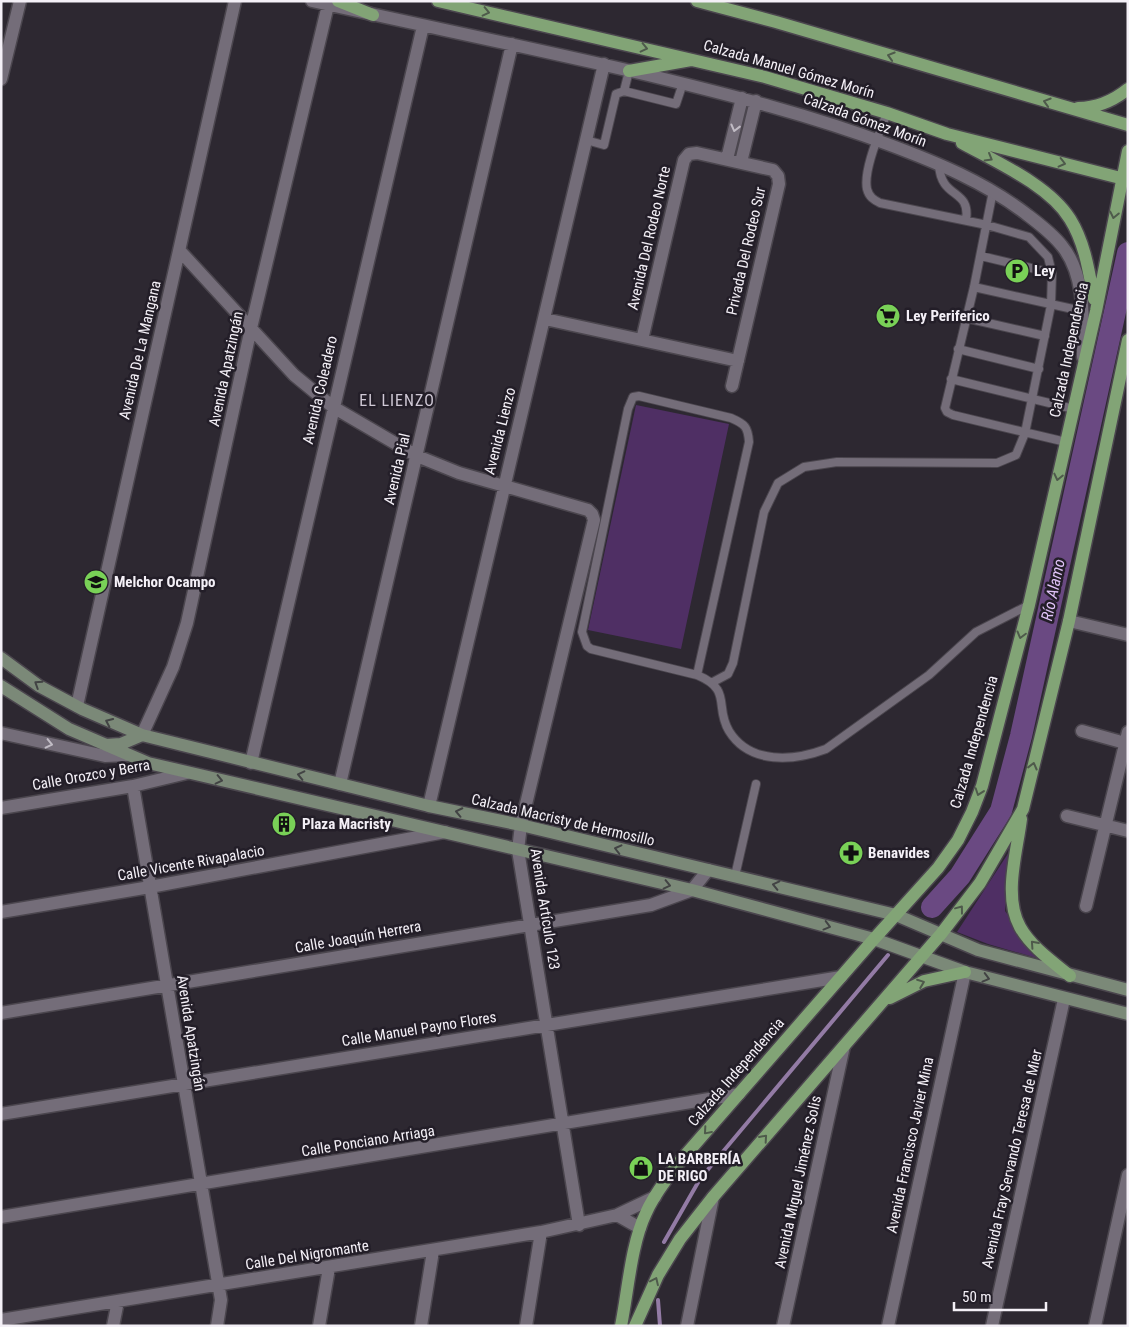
<svg xmlns="http://www.w3.org/2000/svg" width="1129" height="1327" font-family="'Roboto Condensed',sans-serif">
<style>
.park{fill:#4f2f64}
.lines{fill:none;stroke-linecap:round;stroke-linejoin:round}
.stream{stroke:#937ba5;stroke-width:4}
.river{stroke:#6a4982;stroke-width:22}
.lane-casing{stroke:#4b464e;stroke-width:10}
.street-casing{stroke:#4b464e;stroke-width:15}
.secondary-casing{stroke:#4b464e;stroke-width:15}
.primary-casing{stroke:#4b464e;stroke-width:15}
.lane{stroke:#746d79;stroke-width:8}
.street{stroke:#746d79;stroke-width:12}
.secondary{stroke:#7b8978;stroke-width:12}
.primary{stroke:#82a476;stroke-width:12}
.oneway{stroke:#4e5a4b}
.oneway2{stroke:#c1bcc5}
.oneway3{stroke:#424344}
.labels{text-anchor:middle;dominant-baseline:central;stroke-width:5;stroke-linejoin:round;paint-order:stroke}
.street-label{font-size:15px;fill:#f4f0f7;stroke:#231e28}
.poi-label{font-size:15px;font-weight:bold;fill:#f4f0f7;stroke:#231e28;text-anchor:start}
.neighbourhood-label{font-size:16px;letter-spacing:1px;fill:#d0c9d6;stroke:#231e28}
.water-label{font-size:16px;font-style:italic;fill:#dfc2f6;stroke:#231e28}
</style>
<rect width="100%" height="100%" fill="#2d2831"/>
<!-- park -->
<path class="park" d="M636 405 729 424 681 649 588 630Z
M1011 849 1005 911 1040 959 988 944 957 932Z"/>
<g class="lines">
<!-- stream -->
<path class="stream" d="M664 1242 700 1179 888 955
M658 1300 660 1326"/>
<!-- river -->
<path class="river" d="M932 907 960 876 1001 811 1021 736 1128 253"/>
<defs>
<path id="lane" d="M624 91 629 71
M586 140 604 145 616 94 624 91 676 104 683 83
M939 165C941 200 971 188 966 220
M993 191 974 287 945 408 947 412 953 415 1066 442
M981 256 1052 273
M974 287 1082 311
M966 318 1045 336
M958 349 1039 369
M951 379 1074 409
M697 675 749 442C748 427 745 424 731 418L639 396 633 397 628 409 582 632 587 646 591 649 697 675C733 690 714 706 729 731 750 765 794 761 826 749L929 675 976 632 1029 605
M713 682 728 674 733 663 764 512 778 483 804 467 837 462 997 463 1016 455 1025 433 1051 305 1052 273 1048 257 1029 237 987 225 880 203C874 200 869 197 867 189 863 170 880 132 887 113
M735 876 756 784"/>
<path id="street" d="M312 1C424 26 537 49 648 75 730 95 811 115 890 145 938 163 984 182 1025 213 1038 223 1052 233 1062 246 1086 275 1083 322 1083 357
M1 79 20 1
M727 159 742 98
M741 162 756 101
M180 251 294 375 333 407 417 456 459 473 588 510 592 514 594 520 521 825 518 850 579 1225
M545 319 738 361
M642 340 684 160 689 154 697 153 773 170 778 176 779 184 732 386
M1069 621 1128 635
M77 706 235 1
M1082 731 1125 743
M1 733 105 756 128 755
M142 735 173 667 187 623 251 328 328 5
M251 763 423 26
M340 784 512 44
M133 786 221 1300 217 1326
M429 806 604 64
M1 808 133 786 187 773
M1067 816 1128 831
M1086 906 1128 732
M1 912 150 887 445 832
M1 1013 651 905 692 890 708 870
M1 1114 841 977
M617 1215 640 1228
M1 1217 739 1094
M1 1320 541 1232 617 1215 655 1197
M113 1326 118 1301
M319 1326 329 1268
M421 1326 433 1251
M526 1326 541 1232
M687 1326 713 1197
M783 1326 844 1046
M888 1326 965 972
M992 1326 1064 999
M1095 1326 1128 1175"/>
<path id="secondary" d="M1 658 39 686 82 709 142 735 429 806 521 825 896 915 978 950 1128 990
M1 686 69 729 148 763 692 890 874 939 965 972 1128 1014
M106 745 121 744 142 735"/>
<path id="primary" d="M338 1 373 15
M438 1 765 77 887 113 947 134 1128 180
M697 1 776 22 1128 125
M629 71 691 60
M1078 108C1098 108 1113 101 1128 89
M962 143C996 162 1049 185 1070 219 1085 243 1089 272 1094 299
M1021 819C1017 852 1003 896 1020 927 1031 947 1053 962 1070 976
M890 998 924 981 965 972
M621 1326C628 1291 631 1244 646 1213 653 1196 665 1182 675 1167L874 939 938 868 958 840 972 812 982 786 1029 605 1096 311 1128 151
M635 1326 658 1275 680 1239 713 1197 941 934 980 883 1023 809 1069 621 1128 340"/>
</defs>
<!-- lane casing -->
<use href="#lane" class="lane-casing"/>
<!-- street casing -->
<use href="#street" class="street-casing"/>
<!-- secondary casing -->
<use href="#secondary" class="secondary-casing"/>
<!-- primary casing -->
<use href="#primary" class="primary-casing"/>
<!-- lane -->
<use href="#lane" class="lane"/>
<!-- street -->
<use href="#street" class="street"/>
<!-- secondary -->
<use href="#secondary" class="secondary"/>
<!-- primary -->
<use href="#primary" class="primary"/>
</g>
<!-- one-way arrows -->
<defs><path id="oneway-chevron" d="M-2-3.5L2.5 0L-2 3.5" fill="none" stroke-width="1.6" stroke-linecap="round" stroke-linejoin="round" transform="scale(1.25)"/></defs>
<g class="oneway">
<use href="#oneway-chevron" transform="translate(486 12) rotate(13)"/>
<use href="#oneway-chevron" transform="translate(644 48) rotate(13)"/>
<use href="#oneway-chevron" transform="translate(891 56) rotate(-163)"/>
<use href="#oneway-chevron" transform="translate(1047 102) rotate(-163)"/>
<use href="#oneway-chevron" transform="translate(989 158) rotate(30)"/>
<use href="#oneway-chevron" transform="translate(1062 163) rotate(14)"/>
<use href="#oneway-chevron" transform="translate(1114 215) rotate(102)"/>
<use href="#oneway-chevron" transform="translate(1058 477) rotate(103)"/>
<use href="#oneway-chevron" transform="translate(1021 635) rotate(105)"/>
<use href="#oneway-chevron" transform="translate(1033 766) rotate(-76)"/>
<use href="#oneway-chevron" transform="translate(979 792) rotate(109)"/>
<use href="#oneway-chevron" transform="translate(960 909) rotate(-53)"/>
<use href="#oneway-chevron" transform="translate(1034 944) rotate(-132)"/>
<use href="#oneway-chevron" transform="translate(921 983) rotate(-21)"/>
<use href="#oneway-chevron" transform="translate(707 1131) rotate(131)"/>
<use href="#oneway-chevron" transform="translate(764 1138) rotate(-49)"/>
<use href="#oneway-chevron" transform="translate(655 1281) rotate(-65)"/>
</g>
<g class="oneway2">
<use href="#oneway-chevron" transform="translate(735 128) rotate(104)"/>
<use href="#oneway-chevron" transform="translate(49 744) rotate(13)"/>
</g>
<g class="oneway3">
<use href="#oneway-chevron" transform="translate(38 684) rotate(-147)"/>
<use href="#oneway-chevron" transform="translate(109 722) rotate(-155)"/>
<use href="#oneway-chevron" transform="translate(301 775) rotate(-167)"/>
<use href="#oneway-chevron" transform="translate(219 780) rotate(13)"/>
<use href="#oneway-chevron" transform="translate(459 812) rotate(-168)"/>
<use href="#oneway-chevron" transform="translate(618 849) rotate(-166)"/>
<use href="#oneway-chevron" transform="translate(667 885) rotate(13)"/>
<use href="#oneway-chevron" transform="translate(776 885) rotate(-167)"/>
<use href="#oneway-chevron" transform="translate(827 926) rotate(15)"/>
<use href="#oneway-chevron" transform="translate(986 978) rotate(15)"/>
</g>
<!-- icons -->
<defs>
<symbol id="parking-disc" viewBox="-11 -11 22 22"><circle r="9.5" fill="#79d157" stroke="#231e28"/><path d="M-3.5-5.5H1a3.5 3.5 0 0 1 0 7H-1V5.5H-3.5ZM-1-3.4V-.6H.8a1.4 1.4 0 0 0 0-2.8Z" fill="#111"/></symbol>
<symbol id="supermarket-disc" viewBox="-11 -11 22 22"><circle r="9.5" fill="#79d157" stroke="#231e28"/><path d="M-6-5.5h2.5l.6 2H6L4.5 2H-2.5L-4.4-4H-6ZM-1.5 3.2a1.3 1.3 0 1 0 .1 0ZM3 3.2a1.3 1.3 0 1 0 .1 0Z" fill="#111"/></symbol>
<symbol id="school-disc" viewBox="-11 -11 22 22"><circle r="9.5" fill="#79d157" stroke="#231e28"/><path d="M0-5L7-2L0 1L-7-2ZM-4 1L0 2.5L4 1V4Q0 6-4 4Z" fill="#111"/></symbol>
<symbol id="building-disc" viewBox="-11 -11 22 22"><circle r="9.5" fill="#79d157" stroke="#231e28"/><path d="M-4-6H4V6H1V3H-1V6H-4ZM-2.5-4.3h1.7v1.8h-1.7ZM.8-4.3h1.7v1.8H.8ZM-2.5-1h1.7V.8h-1.7ZM.8-1h1.7V.8H.8Z" fill="#111"/></symbol>
<symbol id="pharmacy-disc" viewBox="-11 -11 22 22"><circle r="9.5" fill="#79d157" stroke="#231e28"/><path d="M-2-6h4v4h4v4h-4v4h-4v-4h-4v-4h4Z" fill="#111"/></symbol>
<symbol id="shop-disc" viewBox="-11 -11 22 22"><circle r="9.5" fill="#79d157" stroke="#231e28"/><path d="M-5-2.5h2.3a2.7 3.5 0 0 1 5.4 0H5L5.5 6h-11ZM-1.5-2.5h3a1.5 2.3 0 0 0-3 0Z" fill="#111"/></symbol>
</defs>
<g fill-rule="evenodd">
<use href="#parking-disc" x="1003" y="257" width="28" height="28"/>
<use href="#supermarket-disc" x="874" y="302" width="28" height="28"/>
<use href="#school-disc" x="82" y="568" width="28" height="28"/>
<use href="#building-disc" x="270" y="810" width="28" height="28"/>
<use href="#pharmacy-disc" x="837" y="839" width="28" height="28"/>
<use href="#shop-disc" x="627" y="1154" width="28" height="28"/>
</g>
<g class="labels">
<!-- street labels -->
<g class="street-label">
<text transform="translate(789 69) rotate(16)">Calzada Manuel Gómez Morín</text>
<text transform="translate(865 120) rotate(20)">Calzada Gómez Morín</text>
<text transform="translate(649 238) rotate(-77)">Avenida Del Rodeo Norte</text>
<text transform="translate(746 251) rotate(-77)">Privada Del Rodeo Sur</text>
<text transform="translate(140 350) rotate(-77)">Avenida De La Mangana</text>
<text transform="translate(1069 350) rotate(-78)">Calzada Independencia</text>
<text transform="translate(226 369) rotate(-78)">Avenida Apatzingán</text>
<text transform="translate(320 390) rotate(-77)">Avenida Coleadero</text>
<text transform="translate(500 431) rotate(-76)">Avenida Lienzo</text>
<text transform="translate(397 469) rotate(-77)">Avenida Pial</text>
<text transform="translate(974 742) rotate(-74)">Calzada Independencia</text>
<text transform="translate(91 775) rotate(-10)">Calle Orozco y Berra</text>
<text transform="translate(563 820) rotate(13)">Calzada Macristy de Hermosillo</text>
<text transform="translate(191 863) rotate(-10)">Calle Vicente Rivapalacio</text>
<text transform="translate(545 909) rotate(81)">Avenida Artículo 123</text>
<text transform="translate(358 937) rotate(-10)">Calle Joaquín Herrera</text>
<text transform="translate(419 1029) rotate(-9)">Calle Manuel Payno Flores</text>
<text transform="translate(191 1033) rotate(81)">Avenida Apatzingán</text>
<text transform="translate(736 1072) rotate(-49)">Calzada Independencia</text>
<text transform="translate(368 1141) rotate(-9)">Calle Ponciano Arriaga</text>
<text transform="translate(910 1145) rotate(-78)">Avenida Francisco Javier Mina</text>
<text transform="translate(1012 1159) rotate(-77)">Avenida Fray Servando Teresa de Mier</text>
<text transform="translate(798 1182) rotate(-78)">Avenida Miguel Jiménez Solis</text>
<text transform="translate(307 1255) rotate(-9)">Calle Del Nigromante</text>
</g>
<!-- poi labels -->
<g class="poi-label">
<text x="1034" y="271">Ley</text>
<text x="906" y="316">Ley Periferico</text>
<text x="114" y="582">Melchor Ocampo</text>
<text x="302" y="824">Plaza Macristy</text>
<text x="868" y="853">Benavides</text>
<text x="658" y="1159">LA BARBERÍA<tspan x="658" dy="17">DE RIGO</tspan></text>
</g>
<!-- neighbourhood labels -->
<g class="neighbourhood-label">
<text x="397" y="400">EL LIENZO</text>
</g>
<!-- water labels -->
<g class="water-label">
<text transform="translate(1053 590) rotate(-78)">Río Alamo</text>
</g>
</g>
<!-- border -->
<rect width="1129" height="1327" fill="none" stroke="#f4f0f7" stroke-width="5"/>
<!-- scale -->
<path d="M954 1302v8h92v-8" fill="none" stroke="#f4f0f7" stroke-width="2.5"/>
<text x="962" y="1302" font-size="15" fill="#f4f0f7" stroke="#231e28" stroke-width="4" paint-order="stroke">50 m</text>
</svg>
